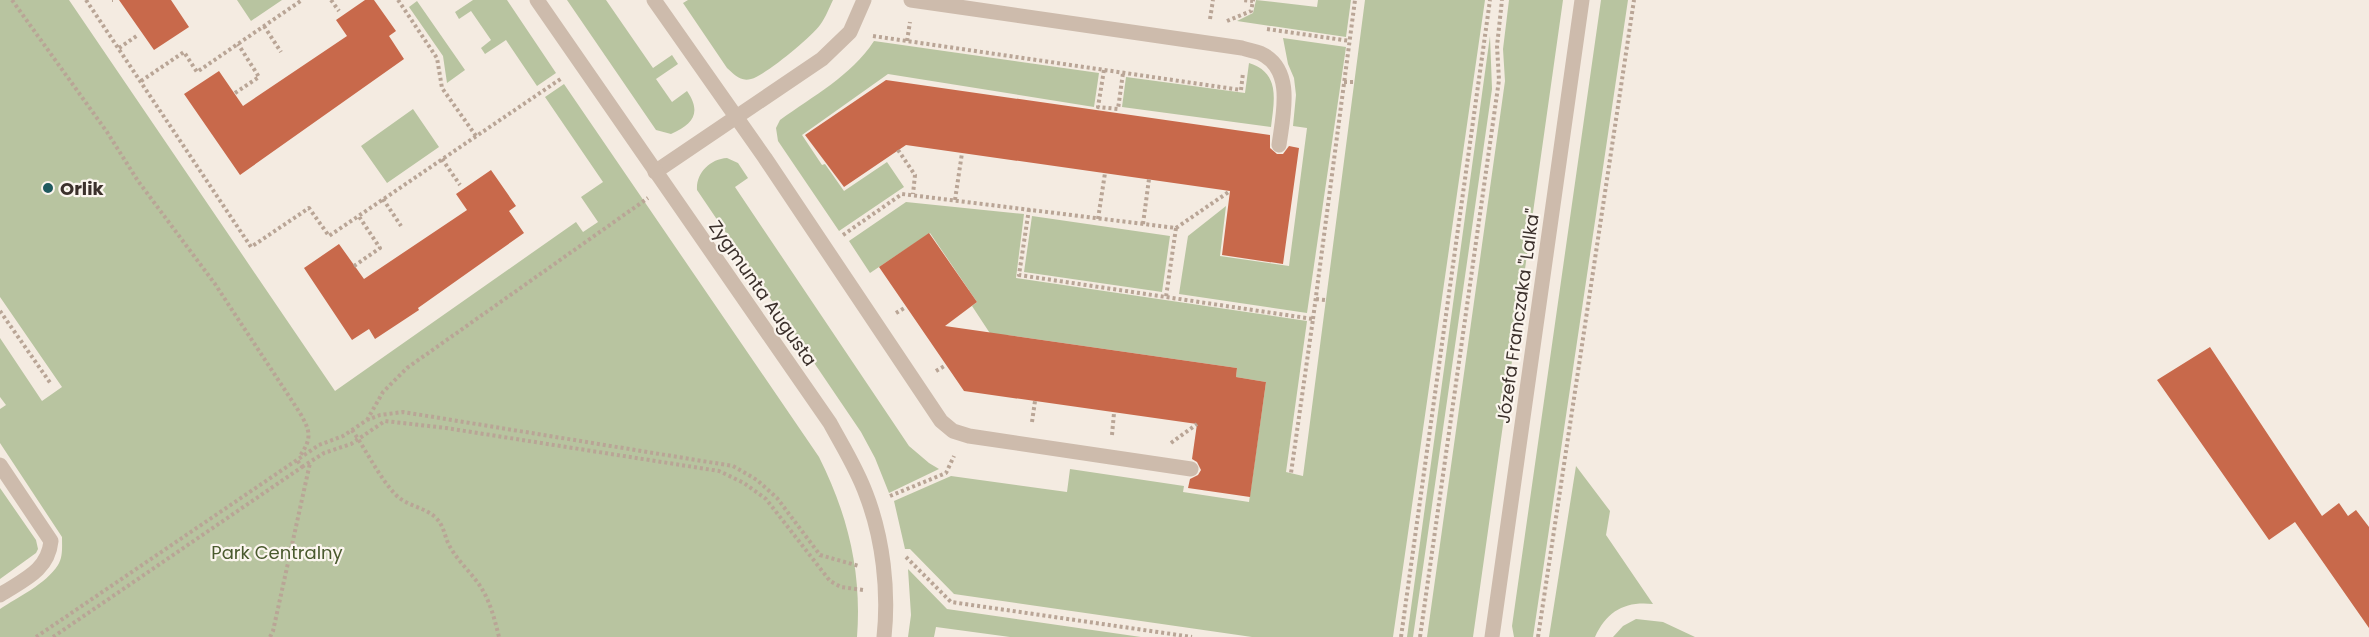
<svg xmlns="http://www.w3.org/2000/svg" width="2369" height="637" font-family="Poppins,sans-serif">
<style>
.green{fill:#b8c4a0}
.building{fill:#c8694b}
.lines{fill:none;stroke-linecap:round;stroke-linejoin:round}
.path{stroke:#b9a596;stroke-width:4;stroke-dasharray:3 3;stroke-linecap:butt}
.service{stroke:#cdbbac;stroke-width:15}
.minor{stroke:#cdbbac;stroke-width:15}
.tertiary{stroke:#cdbbac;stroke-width:15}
.poi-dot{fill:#1f5a5e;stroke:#fbf5ee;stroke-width:2}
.labels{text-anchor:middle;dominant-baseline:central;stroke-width:4.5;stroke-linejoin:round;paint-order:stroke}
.poi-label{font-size:18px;font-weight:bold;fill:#3b302b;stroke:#fbf5ee;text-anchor:start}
.street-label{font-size:18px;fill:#3b302b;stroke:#fbf5ee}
.park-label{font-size:18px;fill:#4a5a2e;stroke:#fbf5ee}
</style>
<rect width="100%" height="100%" fill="#f4ebe1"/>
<!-- green -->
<path class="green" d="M0 0H69L335 391 576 222 583 232 598 222 581 197 603 182 545 97 564 84 819 457C848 515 862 572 857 637H0V609C18 597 46 584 58 565 63 557 62 547 62 537L0 443V409L6 405 0 397V338L42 401 62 387 0 297Z
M237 0H282L251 21Z
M473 0H507L556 73 537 86 506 40 485 54 481 48 491 40 471 11 459 19 455 12Z
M567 0H606L653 68 672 55 678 64 656 79 672 102 687 91C702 113 693 124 671 134L656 130Z
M688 0H833C829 8 826 17 820 25 810 38 766 75 751 79 740 82 734 74 727 68L683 3Z
M1256 0 1317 7 1318 0H1351L1346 37 1237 21 1253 13Z
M1365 0H1485L1393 637H1252L954 594 910 549H905L894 501 951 476 1067 492 1070 469 1184 486 1183 492 1249 502 1266 382 1236 377 1237 368 1007 335 997 344 972 306 977 302 930 233 870 273 849 241 906 202 1024 214 1016 278 1307 321 1286 472 1303 476Z
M1509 0H1563L1473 637H1427L1505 81 1503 49Z
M1601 0H1628L1533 637H1514L1512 626Z
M417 1 465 70 447 83 443 56 409 7Z
M1490 36 1492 89 1413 637H1407Z
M1283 38 1346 47 1307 313 1179 294 1188 236 1226 206 1220 256 1289 266 1307 128 1293 126 1296 95 1294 78 1288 64Z
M874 41 1099 73 1094 107 888 74 802 135 822 165 825 164 844 191 887 162 904 187 839 231 778 141 776 128 780 120C813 96 851 76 874 41Z
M1249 63C1281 73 1274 101 1271 127L1122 107 1126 77 1245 93Z
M413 109 439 147 387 183 361 146Z
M727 158 738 163 748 178 735 187 909 446 929 463 939 469 889 493 875 458 861 432 697 190C696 173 710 159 727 158Z
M1032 216 1170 236 1162 292 1024 272Z
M1576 466 1610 511 1606 535 1653 604C1625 601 1607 611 1595 637H1549Z
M0 488 36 540 38 549 36 553 0 579Z
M908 569 947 609 1141 637H1010L936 627 934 637H908L911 615Z
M1636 619 1663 622 1695 637H1613L1623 626Z"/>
<!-- building -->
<path class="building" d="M119 0H171L189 27 154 50Z
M365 0H374L396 31 389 36 404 59 240 175 184 94 219 71 243 106 347 36 336 20Z
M886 80 1270 135V148L1277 154H1283L1289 146 1299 148 1283 264 1222 255 1230 191 906 145 844 187 805 135Z
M491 170 516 206 509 211 524 233 418 308 419 310 375 339 369 329 352 340 304 268 339 244 364 279 467 210 456 194Z
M929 233 977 302 945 326 1237 368 1236 377 1266 382 1250 497 1188 488 1190 479 1198 475 1201 470 1197 462 1192 459 1197 424 964 391 879 267Z
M2210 347 2322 516 2339 503 2348 516 2356 510 2369 527V628L2295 522 2269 540 2157 380Z"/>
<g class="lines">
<!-- path -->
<path class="path" d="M12 0 107 132 138 181 215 284 300 413C311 432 312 439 299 457
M86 0 251 247 309 208 329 236 562 78
M112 0H113
M331 0 339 11
M398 0 437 58 442 88 476 136
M1210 19 1213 0
M1227 21 1251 11 1253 1 1242 0
M264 26 281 52
M1267 29 1350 41
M873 36 1241 90 1243 73
M907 41 910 22
M119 48 138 35
M1104 70 1098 107 1118 109 1123 73
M141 81 184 52 197 72 302 0
M1344 82H1353
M235 93 259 77 238 44
M898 150 915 175 913 194
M442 159 460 185
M383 199 401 226
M955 200 962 153
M1029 209 1019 275 1313 319 1291 473
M1098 219 1105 173
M1143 224 1149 179
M1176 228 1230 191
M843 235 902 194 1176 228 1166 297
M354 266 380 248 358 215
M1316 299 1325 300
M0 311 51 384
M896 313 906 307
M1313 319 1355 0
M936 371 946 365
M367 420 383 392 407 368 648 198
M1032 422 1035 401
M352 430C367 451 378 476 396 495 407 506 424 507 435 517 444 525 444 535 449 545 458 562 473 574 482 589 491 604 495 621 499 637
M1112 435 1114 413
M1171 443 1197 424
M302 467 324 453 351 444 385 421 446 428 719 471 744 483 766 499 830 581 841 587 863 590
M890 496 946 473 954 456
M906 557 951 602 1192 637
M36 637 319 445 343 436 367 420 380 415 403 412 733 466 757 480 777 498 820 555 859 566
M53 637 302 467 297 460
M270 637 273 631 310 463
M1401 637 1490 0
M1420 637 1499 80 1497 46 1502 0
M1538 637 1634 0"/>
<!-- service -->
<path class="service" d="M654 0 765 158 941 421 953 431 969 436 1191 469
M911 0 1242 48C1248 50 1254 51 1260 53 1295 69 1283 115 1279 145
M655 172 822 59 850 32 864 0
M0 465 51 541C48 571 23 580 0 595"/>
<!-- minor -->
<path class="minor" d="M537 0 830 423C843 447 857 469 866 494 883 538 889 591 884 637"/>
<!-- tertiary -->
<path class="tertiary" d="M1492 637 1582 0"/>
</g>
<!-- markers -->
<circle class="poi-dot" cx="48" cy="188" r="6"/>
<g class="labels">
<!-- poi labels -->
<g class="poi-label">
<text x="60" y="188">Orlik</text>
</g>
<!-- street labels -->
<g class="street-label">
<text transform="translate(763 293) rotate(55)">Zygmunta Augusta</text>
<text transform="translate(1518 316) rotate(-82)">Józefa Franczaka "Lalka"</text>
</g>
<!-- park labels -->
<g class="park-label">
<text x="277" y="552">Park Centralny</text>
</g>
</g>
</svg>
